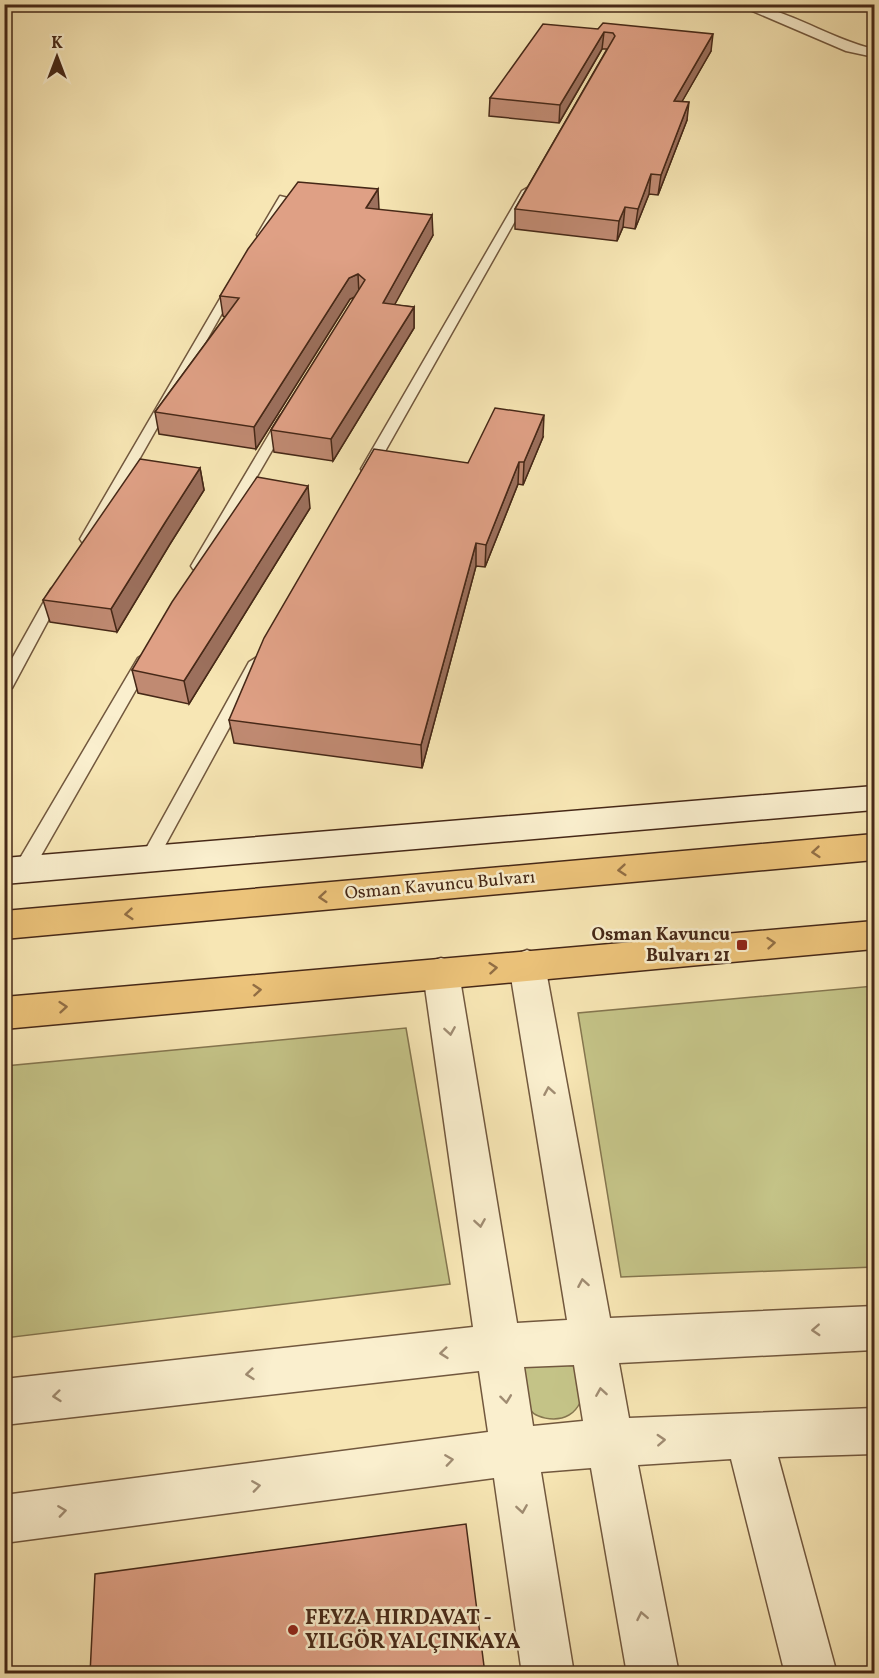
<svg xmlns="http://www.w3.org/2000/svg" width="879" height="1678" font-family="Vollkorn,serif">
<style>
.green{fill:#c4c387;stroke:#85764f;stroke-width:1.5}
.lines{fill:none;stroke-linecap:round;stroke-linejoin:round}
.lane-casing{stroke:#72583e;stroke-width:3}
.street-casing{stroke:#72583e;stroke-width:3}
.secondary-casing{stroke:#462817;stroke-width:3}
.highway-casing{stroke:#462817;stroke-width:3}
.lane{fill:#faefce;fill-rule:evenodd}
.street{fill:#faefce;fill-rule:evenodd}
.secondary{fill:#faefce;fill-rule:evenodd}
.highway{fill:#ecc37a;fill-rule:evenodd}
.wall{fill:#c08a72;stroke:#462817;stroke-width:1.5}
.shaded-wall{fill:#9c705d;stroke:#462817;stroke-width:1.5}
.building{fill:#dfa085;stroke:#462817;stroke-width:1.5}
.oneway{stroke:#916e44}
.oneway2{stroke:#a08c72}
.poi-dot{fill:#8f2418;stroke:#faefce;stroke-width:2}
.labels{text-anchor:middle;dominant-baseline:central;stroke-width:5;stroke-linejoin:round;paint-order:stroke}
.street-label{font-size:18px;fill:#462817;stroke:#faefce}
.poi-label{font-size:18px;font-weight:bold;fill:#462817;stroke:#faefce;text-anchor:end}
.near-poi-label{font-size:21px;font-weight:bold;fill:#462817;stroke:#faefce;text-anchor:start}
</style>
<rect width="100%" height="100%" fill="#f7e6b4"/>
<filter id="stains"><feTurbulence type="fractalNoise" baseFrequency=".00333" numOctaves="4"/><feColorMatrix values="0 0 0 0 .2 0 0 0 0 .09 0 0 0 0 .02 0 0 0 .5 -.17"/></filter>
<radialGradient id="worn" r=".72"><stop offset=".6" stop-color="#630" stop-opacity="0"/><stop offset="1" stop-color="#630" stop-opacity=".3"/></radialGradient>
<!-- green -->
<path class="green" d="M874 986V1267L621 1277 578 1013Z
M406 1028 450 1284 5 1338V1066Z
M575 1360 581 1401C578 1407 575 1412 569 1415 557 1422 532 1420 527 1404 524 1393 524 1379 522 1367Z"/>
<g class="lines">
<defs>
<path id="lane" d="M527 188 532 191 375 469 368 473 363 472 361 469 522 191Z
M280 196 288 198 266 237H258L257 235Z
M233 282 238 285 94 539 87 543 82 542 80 539 228 285Z
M286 412 292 416 205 566 203 569H193L191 566 280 416Z
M58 584 65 589 12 688 4 693V673L51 589Z
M146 653 154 658 30 875 23 877 16 875 14 870 16 865 138 658Z
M257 657 265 662 155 864 149 866 143 864 140 859 143 854 249 662Z"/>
<path id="street" d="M736 4C782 4 828 39 874 49V57L846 51Z
M527 950 540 955 545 965 610 1318 874 1306V1350L619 1363 629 1418 874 1408V1454L778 1457 837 1674H785L731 1459 638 1465 679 1674H627L591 1468 541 1472 574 1674H522L494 1478 4 1543V1495L488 1432 479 1371 4 1425V1379L473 1327 423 973 428 962 441 958 454 962 459 973 517 1323 567 1320 509 965 514 955ZM574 1365 583 1421 533 1426 524 1367Z"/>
<path id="secondary" d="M874 786V810L4 884V858Z"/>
<path id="highway" d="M874 834V860L4 939V911Z
M874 921V949L4 1029V997Z"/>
</defs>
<!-- lane casing -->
<use href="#lane" class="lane-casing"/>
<!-- street casing -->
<use href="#street" class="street-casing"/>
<!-- secondary casing -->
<use href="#secondary" class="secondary-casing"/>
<!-- highway casing -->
<use href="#highway" class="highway-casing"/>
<!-- lane -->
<use href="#lane" class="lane"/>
<!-- street -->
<use href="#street" class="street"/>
<!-- secondary -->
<use href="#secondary" class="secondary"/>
<!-- highway -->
<use href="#highway" class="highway"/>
</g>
<!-- wall -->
<path class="wall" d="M598 29 711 51 682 101 687 120 658 195 649 194 635 229 623 227 617 241 515 229V209L607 49H602L559 123 489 116 490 98Z
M379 209 378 210 433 235 394 305 414 307V328L333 461 274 452 271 430 355 297 350 299 256 449 159 434 155 412 225 317 223 316 220 296Z
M543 437 523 485 518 484 485 567 476 566 422 768 234 743 229 720 468 463Z
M200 468 204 490 170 544 117 632 50 622 43 600Z
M310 508 189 704 138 693 132 670Z"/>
<!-- shaded-wall -->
<path class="shaded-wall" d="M604 32 602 49 559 123 560 105Z
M713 34 711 51 672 119 674 101Z
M689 102 687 120 658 195 661 175Z
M651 174 649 194 635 229 638 209Z
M378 189 379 209 366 228V208Z
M625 207 623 227 617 241 619 221Z
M432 215 433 235 384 324 383 303Z
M358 274 359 295 350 299 256 449 254 427 349 278Z
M414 307V328L333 461 331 439Z
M544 415 543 437 523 485 524 462Z
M519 462 518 484 485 567 486 545Z
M200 468 204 490 170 544 117 632 111 609 166 521Z
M308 486 310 508 189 704 184 681Z
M476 543V566L422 768 421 745Z"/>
<!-- building -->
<path class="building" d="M603 23 713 34 674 101 689 102 661 175 651 174 638 209 625 207 619 221 515 209 615 36 613 33 604 32 560 105 490 98 543 24 598 29Z
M298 182 378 189 366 208 432 215 383 303 414 307 331 439 271 430 365 280 358 274 349 278 254 427 155 412 239 298 220 296 248 249Z
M495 408 544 415 524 462H519L486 545 476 543 421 745 229 720 264 638 374 449 468 463Z
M140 459 200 468 166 521 111 609 43 600Z
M257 477 308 486 184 681 132 670 172 602Z
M466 1524 485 1674H90L95 1574Z"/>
<!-- one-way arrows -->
<defs><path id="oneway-chevron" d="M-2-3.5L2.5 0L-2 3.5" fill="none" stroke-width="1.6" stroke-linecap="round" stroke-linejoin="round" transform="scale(1.5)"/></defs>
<g class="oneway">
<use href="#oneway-chevron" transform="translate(816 852) rotate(175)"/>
<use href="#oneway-chevron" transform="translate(622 870) rotate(175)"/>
<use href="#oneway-chevron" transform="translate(323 897) rotate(175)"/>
<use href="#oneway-chevron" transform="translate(129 914) rotate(175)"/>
<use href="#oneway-chevron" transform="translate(771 943) rotate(-5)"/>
<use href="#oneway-chevron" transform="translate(493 968) rotate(-5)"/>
<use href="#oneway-chevron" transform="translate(257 990) rotate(-5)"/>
<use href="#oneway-chevron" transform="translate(63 1007) rotate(-5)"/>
</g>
<g class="oneway2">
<use href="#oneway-chevron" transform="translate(450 1031) rotate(81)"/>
<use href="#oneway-chevron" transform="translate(549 1091) rotate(-100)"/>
<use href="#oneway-chevron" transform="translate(480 1223) rotate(81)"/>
<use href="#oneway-chevron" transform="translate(583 1283) rotate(-100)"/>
<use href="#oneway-chevron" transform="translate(816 1330) rotate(177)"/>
<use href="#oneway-chevron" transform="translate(444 1353) rotate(174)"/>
<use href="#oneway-chevron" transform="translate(250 1374) rotate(174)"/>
<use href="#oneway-chevron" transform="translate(601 1392) rotate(-99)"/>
<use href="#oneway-chevron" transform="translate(57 1396) rotate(174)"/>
<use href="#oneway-chevron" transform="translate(506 1399) rotate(83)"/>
<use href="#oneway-chevron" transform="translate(661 1440) rotate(-3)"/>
<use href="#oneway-chevron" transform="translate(449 1460) rotate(-8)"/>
<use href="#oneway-chevron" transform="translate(256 1486) rotate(-8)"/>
<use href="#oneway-chevron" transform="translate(522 1509) rotate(81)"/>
<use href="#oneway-chevron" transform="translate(62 1511) rotate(-8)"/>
<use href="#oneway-chevron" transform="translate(642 1616) rotate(-101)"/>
</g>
<!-- markers -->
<g class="poi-dot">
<rect x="736" y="939" width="12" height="12" rx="3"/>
<circle cx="293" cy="1630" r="6"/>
</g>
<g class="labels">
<!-- street labels -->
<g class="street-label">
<text transform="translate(440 886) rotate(-5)">Osman Kavuncu Bulvarı</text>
</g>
<!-- poi labels -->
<g class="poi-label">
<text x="730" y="935">Osman Kavuncu<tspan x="730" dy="21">Bulvarı 21</tspan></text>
</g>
<!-- near-poi labels -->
<g class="near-poi-label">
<text x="305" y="1618">FEYZA HIRDAVAT -<tspan x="305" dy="24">YILGÖR YALÇINKAYA</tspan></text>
</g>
</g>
<!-- margin -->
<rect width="879" height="1678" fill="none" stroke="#f7e6b4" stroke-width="24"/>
<rect x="6" y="6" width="867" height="1666" fill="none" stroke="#462817" stroke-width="3"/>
<rect x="12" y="12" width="855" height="1654" fill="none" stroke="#462817" stroke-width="1.5"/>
<!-- north arrow -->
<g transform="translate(57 57)" stroke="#faefce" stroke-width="4.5" paint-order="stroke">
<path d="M0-4.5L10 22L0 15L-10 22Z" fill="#462817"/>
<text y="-9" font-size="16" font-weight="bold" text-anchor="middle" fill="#462817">K</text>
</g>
<rect width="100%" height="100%" filter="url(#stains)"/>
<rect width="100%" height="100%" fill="url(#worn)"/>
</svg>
